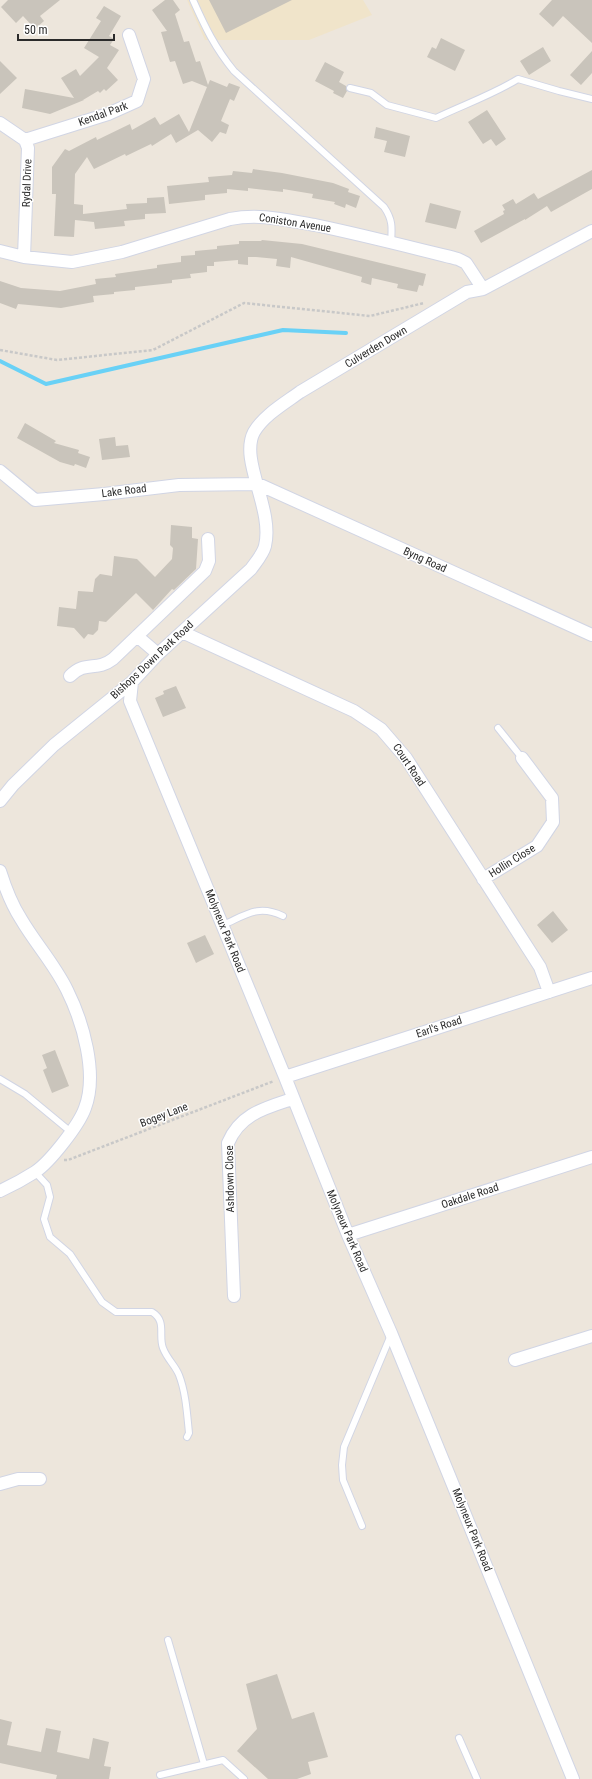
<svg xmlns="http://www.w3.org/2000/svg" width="592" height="1779" font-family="'Roboto Condensed',sans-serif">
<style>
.education{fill:#f0e4ca}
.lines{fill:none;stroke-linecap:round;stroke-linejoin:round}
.stream{stroke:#69d1f6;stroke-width:4}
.building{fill:#c9c4bb}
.lane-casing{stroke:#d1d5e4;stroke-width:8}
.street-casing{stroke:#d1d5e4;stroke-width:14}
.path{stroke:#c8c8c8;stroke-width:2.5;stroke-dasharray:3 2;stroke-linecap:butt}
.lane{stroke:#fff;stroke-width:6}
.street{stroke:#fff;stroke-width:12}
.labels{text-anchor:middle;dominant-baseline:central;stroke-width:3;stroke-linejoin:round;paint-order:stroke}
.street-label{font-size:11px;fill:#2b2b2b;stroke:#fff}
</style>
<rect width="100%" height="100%" fill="#ede6dc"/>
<!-- education -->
<path class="education" d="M187 0H363L372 15 309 40H205Z"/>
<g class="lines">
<!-- stream -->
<path class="stream" d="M0 361 46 384 283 330 346 333"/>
</g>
<!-- building -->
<path class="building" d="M8 0H60L40 16 44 21 35 29 23 16 16 23 1 7Z
M165 0H173L180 10 175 14 184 42 189 41 196 62 200 61 208 85 210 80 227 87 229 83 240 87 234 101 230 99 221 121 229 125 226 134 220 132 212 142 198 130 176 143 171 134 152 146 151 144 126 156 125 154 94 169 87 157 75 174 74 204 83 205V214L127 209 126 204 147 203V198L164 197 166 213 145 214V219L124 221 125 226 95 229 94 222 75 220 74 237 54 236 56 194H52V167L65 149 69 151 96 137 97 140 130 124 132 130 155 117 160 125 179 114 189 132 207 87 192 81 183 84 175 61 170 62 161 32 167 31 152 10Z
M209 0H292L226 33Z
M552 0H592V43L563 16 553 27 539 14Z
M104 6 121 16 109 36 114 39 110 45 119 50 107 68 118 80 106 91 104 89 100 93 98 91 83 100H84L50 114 22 108 25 89 74 98 61 78 76 69 80 76 99 57 84 48 101 21 96 18Z
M441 38 465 50 455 71 427 57 432 47 436 49Z
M543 47 551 61 529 75 520 61Z
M592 51V73L581 85 570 75Z
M0 61 17 78 0 94Z
M325 62 344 72 339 82 346 86 347 91 343 98 333 93 334 91 315 81Z
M487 110 506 139 496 146 491 139 483 144 468 122Z
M376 127 410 136 405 157 384 152 387 141 374 138Z
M253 169 282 173 333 183 349 189 348 192 360 196 356 208 346 204 345 208 334 204 335 202 312 198 313 194 283 189V192L248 188V191L227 189V193L205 195V200L169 204 167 186 209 182 208 177 232 175 233 171 252 173Z
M592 170V189L551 212 547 206 525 220V219L481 243 474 231 504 214 503 211 505 210 502 205 513 199 516 204 534 193 538 199Z
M430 203 461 211 456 229 425 222Z
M262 240 302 244 426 274 423 286 419 285 417 292 397 288 398 284 372 278 371 285 361 282 362 277 291 257 290 268 276 266 277 259 256 257H248V265L238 264V260L214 262V266H207V272L190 274 191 278 172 280V283L135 287V290L114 292V294L93 296 94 302 61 308 18 304 16 309 0 303V281L21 288 60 291 96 284 95 279 116 277 115 274 157 268V265L181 262V256L195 255V251L217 249V246L239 244V241H261Z
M25 423 56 441 54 443 79 450 78 453 90 457 86 468 75 464 74 466 60 462 17 438Z
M115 437 116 446 128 445 130 457 102 460 99 439Z
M171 525 192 527V538L198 539 196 569 174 590 172 589 153 610 136 593 106 622 99 621 98 630 93 635 88 634 84 639 74 628 57 626 59 607 76 609 78 591 93 592 95 579 100 574 112 576 114 556 137 559 155 577 172 559 173 548 170 545Z
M176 686 186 708 163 717 155 698 164 694 163 691Z
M553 911 568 930 552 943 537 925Z
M205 935 214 954 196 963 187 943Z
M55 1050 69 1086 52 1093 43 1070 47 1068 42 1055Z
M277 1674 292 1719 314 1712 328 1757 308 1762 311 1774 297 1779H268L237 1751 257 1729 246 1684Z
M0 1719 12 1722 7 1745 41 1752 46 1728 61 1731 57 1752 89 1759 93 1738 109 1742 104 1766 111 1767 109 1779H56L57 1775 0 1763Z"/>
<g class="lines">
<defs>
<path id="lane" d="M193 0C205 27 215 48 234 71L384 207C393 220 392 228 391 243
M350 88 371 93 387 105 436 118C463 105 492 95 518 79L559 91 592 99
M498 728 522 758
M223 925C246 915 258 904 283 916
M0 1079 25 1094 71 1132
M35 1172 47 1185 50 1197 44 1219 50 1237 70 1254 102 1302 116 1312H152C167 1321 158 1335 163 1348 167 1359 175 1365 179 1375 186 1393 187 1414 189 1433L187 1437
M362 1526 343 1480 342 1465 344 1447 391 1335
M168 1640 204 1764
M459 1738 477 1779
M160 1775 223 1760 244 1779"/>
<path id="street" d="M0 123 25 140 28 148 24 257
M25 140 108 114 137 101 144 79 129 35
M0 251 24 257 72 262 122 252 230 219C260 213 285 220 315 225 363 235 410 247 458 259L466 263 483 289
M0 471 35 500 104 494 179 485 258 484 592 635
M182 632 354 711 381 729 406 758 540 967 549 992
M137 636 158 654
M70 676C86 660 96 672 113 659L205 571 209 561 208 539
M132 682 130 701 285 1077 348 1235 391 1333 573 1779
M0 801 13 785 54 745 132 682 158 654 251 569C256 562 263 554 265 546 274 509 239 460 254 432 264 415 285 403 300 392L467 292 483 289 592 231
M0 871C5 887 12 905 21 919 35 943 55 965 67 990 83 1022 98 1074 85 1108 79 1125 50 1162 35 1172 24 1179 11 1186 0 1191
M483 879 537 846 553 822 552 798 522 758
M285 1077 592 978
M348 1235 592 1157
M234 1296 228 1143C240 1114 265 1108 292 1099
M515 1360 592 1336
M0 1484 18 1479H40"/>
</defs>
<!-- lane casing -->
<use href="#lane" class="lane-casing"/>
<!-- street casing -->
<use href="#street" class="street-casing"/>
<!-- path -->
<path class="path" d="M0 350 57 360 153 350 244 303 370 316 424 303
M64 1160H68L274 1081"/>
<!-- lane -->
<use href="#lane" class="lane"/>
<!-- street -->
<use href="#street" class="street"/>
</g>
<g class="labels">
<!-- street labels -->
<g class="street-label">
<text transform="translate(103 114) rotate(-20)">Kendal Park</text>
<text transform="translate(27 183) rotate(-88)">Rydal Drive</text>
<text transform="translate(295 223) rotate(9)">Coniston Avenue</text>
<text transform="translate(376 347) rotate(-31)">Culverden Down</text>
<text transform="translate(124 491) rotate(-7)">Lake Road</text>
<text transform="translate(425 560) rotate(24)">Byng Road</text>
<text transform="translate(152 660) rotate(-43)">Bishops Down Park Road</text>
<text transform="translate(409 765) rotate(56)">Court Road</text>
<text transform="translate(512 861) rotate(-32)">Hollin Close</text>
<text transform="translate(225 931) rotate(68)">Molyneux Park Road</text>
<text transform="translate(439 1027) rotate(-18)">Earl's Road</text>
<text transform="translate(164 1115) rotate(-21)">Bogey Lane</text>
<text transform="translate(230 1179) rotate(-91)">Ashdown Close</text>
<text transform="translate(470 1196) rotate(-18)">Oakdale Road</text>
<text transform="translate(347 1231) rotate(67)">Molyneux Park Road</text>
<text transform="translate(472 1530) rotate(68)">Molyneux Park Road</text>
</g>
</g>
<!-- scale -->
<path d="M18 34v6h96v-6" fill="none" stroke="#2b2b2b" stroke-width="2"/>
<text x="24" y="34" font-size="12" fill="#2b2b2b" stroke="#ffffff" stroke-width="3" paint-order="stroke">50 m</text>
</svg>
